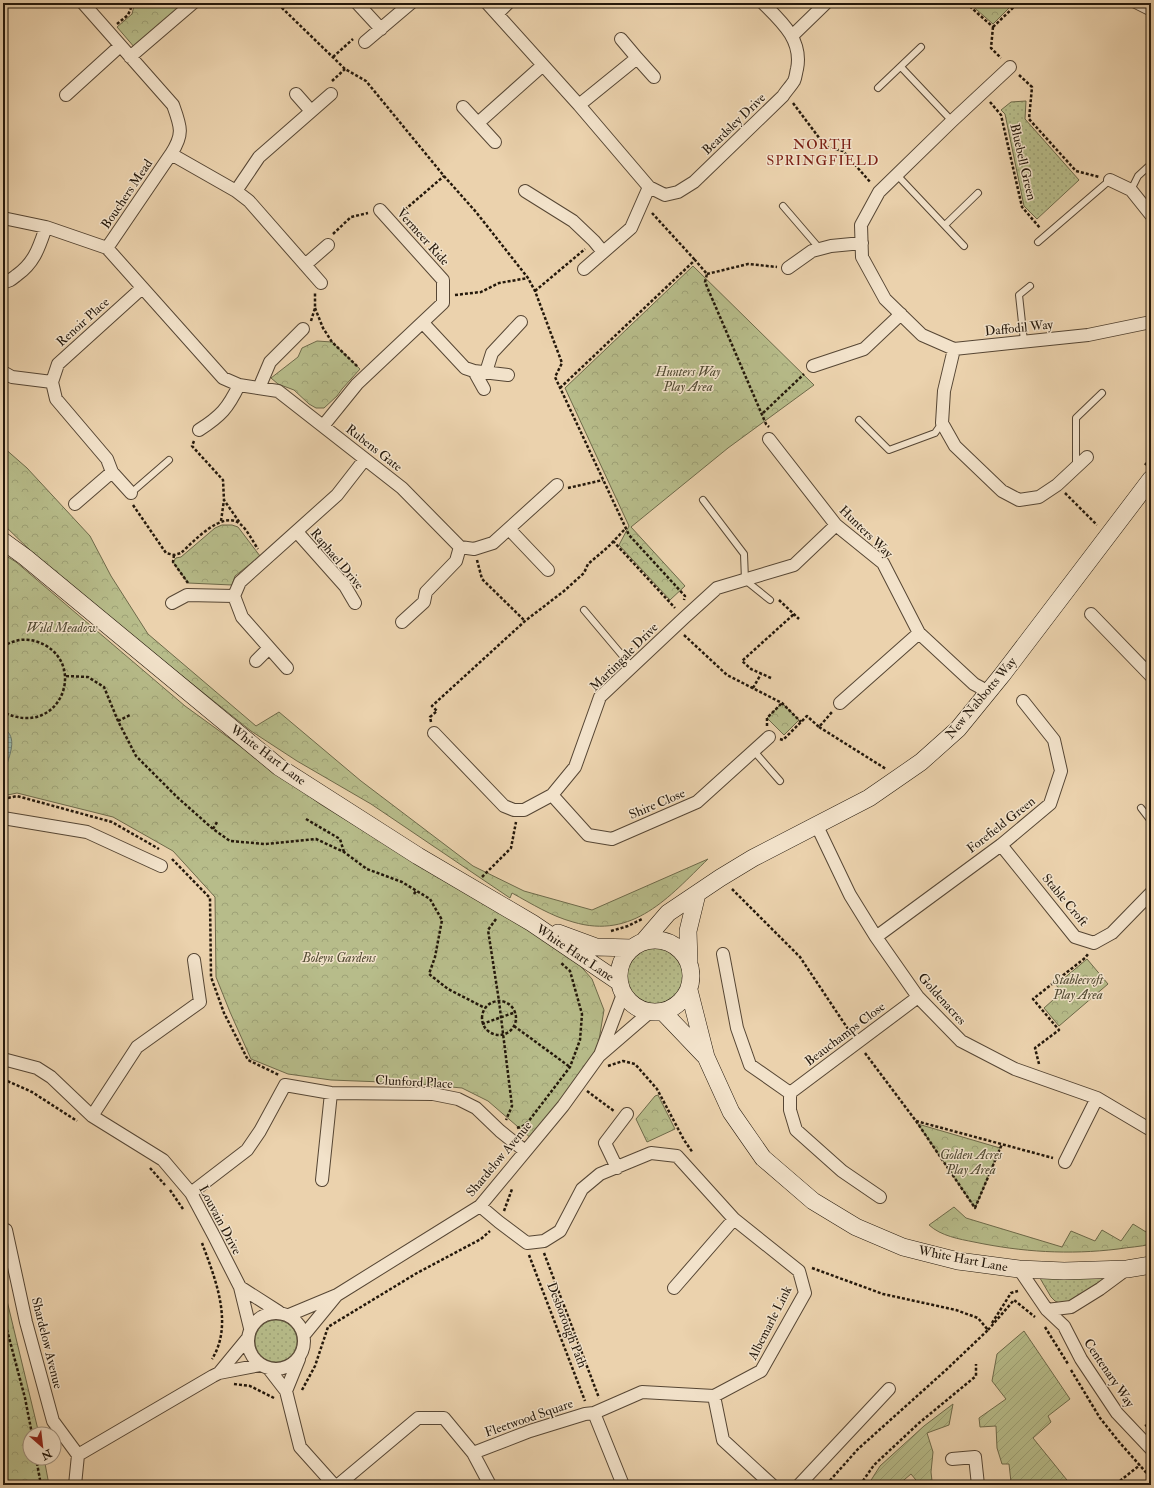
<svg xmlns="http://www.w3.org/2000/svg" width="1154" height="1488" font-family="'IM FELL Double Pica',serif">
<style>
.grass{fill:url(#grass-dots);stroke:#6e6a4a}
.forest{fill:url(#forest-crowns);stroke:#6e6a4a}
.garden{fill:url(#garden-furrows);stroke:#6e6a4a}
.water{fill:url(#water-rules);stroke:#6a776b}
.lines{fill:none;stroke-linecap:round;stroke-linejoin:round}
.lane-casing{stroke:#564634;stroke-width:8}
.street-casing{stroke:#564634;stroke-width:14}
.secondary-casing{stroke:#24180b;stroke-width:18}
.path{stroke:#24180b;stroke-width:2.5;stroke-dasharray:3 2;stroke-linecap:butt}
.lane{stroke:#f2e2ca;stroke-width:6}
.street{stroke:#f2e2ca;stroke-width:12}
.secondary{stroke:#f2e2ca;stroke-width:17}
.labels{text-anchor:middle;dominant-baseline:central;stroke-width:3;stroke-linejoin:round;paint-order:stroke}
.street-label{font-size:13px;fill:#24180b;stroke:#f2e2ca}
.park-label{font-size:13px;font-style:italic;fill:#504931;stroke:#f2e2ca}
.neighbourhood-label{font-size:14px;letter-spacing:1px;fill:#7a1f14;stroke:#f2e2ca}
</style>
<defs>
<pattern id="grass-dots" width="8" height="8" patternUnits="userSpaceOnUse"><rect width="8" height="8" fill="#b7bc8a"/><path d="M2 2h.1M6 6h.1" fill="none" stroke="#9da176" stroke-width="1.8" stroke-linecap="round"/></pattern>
<pattern id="forest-crowns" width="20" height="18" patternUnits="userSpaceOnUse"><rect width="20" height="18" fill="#b7bc8a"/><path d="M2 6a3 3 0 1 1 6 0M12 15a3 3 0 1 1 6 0" fill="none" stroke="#9da176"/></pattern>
<pattern id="garden-furrows" width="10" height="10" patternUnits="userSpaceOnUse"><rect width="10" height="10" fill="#b7bc8a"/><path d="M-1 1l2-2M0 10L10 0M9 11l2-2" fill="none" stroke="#9da176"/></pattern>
<pattern id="water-rules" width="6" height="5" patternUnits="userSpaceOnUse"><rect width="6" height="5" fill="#98b7ab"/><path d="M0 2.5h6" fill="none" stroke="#7c9489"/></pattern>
</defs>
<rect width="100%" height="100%" fill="#ebd2ad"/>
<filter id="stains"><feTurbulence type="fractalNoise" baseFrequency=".005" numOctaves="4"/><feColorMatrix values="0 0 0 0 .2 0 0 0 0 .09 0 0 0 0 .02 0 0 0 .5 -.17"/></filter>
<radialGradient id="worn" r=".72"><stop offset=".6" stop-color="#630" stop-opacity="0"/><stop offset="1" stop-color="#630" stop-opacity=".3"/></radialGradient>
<!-- grass -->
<path class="grass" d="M1026 101 1025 119 1079 180 1037 219 1024 206 1005 114 1001 110 1011 102Z
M627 976a28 28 0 1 1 56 0a28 28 0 1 1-56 0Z
M1113 1272 1073 1303 1064 1305 1055 1301 1051 1297 1037 1273Z
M255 1341a21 21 0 1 1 42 0a21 21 0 1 1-42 0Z"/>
<!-- forest -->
<path class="forest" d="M136 3H179L182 7 135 48 117 27 132 14 134 6Z
M969 3H1014L993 24Z
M693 266 814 385 728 448 631 527 685 586 670 600 619 545 629 526 565 388Z
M317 341 332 342 360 369 342 389 337 396 324 408H316L309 404 294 390 278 384 271 378 298 357 302 348Z
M3 447 27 468 90 536 111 576 148 634 256 726 279 712 361 781 473 866 524 891 592 910 708 859C669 897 633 940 573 922 551 916 532 904 512 893L510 898 371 804 297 761 251 731 140 642 34 554 3 524Z
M222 525H232L238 527 260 556 235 576 232 585 188 583 173 562 176 558 181 557 215 528Z
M3 554 16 562 185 706 320 804 409 859 524 926 576 961 592 979 604 1010 597 1052 532 1139 488 1101 462 1088 408 1083 331 1080 288 1074 251 1059 230 1012 216 977 215 897 173 851 113 817 17 793 3 796Z
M782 703 799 720 784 735 767 718Z
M1087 959 1108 984 1059 1026 1044 1008 1062 992 1056 985Z
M658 1095 675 1129 647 1142 636 1119 655 1096Z
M918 1124 1000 1148 975 1208Z
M954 1207 966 1218 1062 1247 1071 1231 1095 1241 1102 1230 1121 1241 1133 1224 1151 1235V1244C1140 1247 1129 1247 1118 1249 1069 1255 1022 1252 974 1242 959 1239 941 1236 929 1225Z
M3 1284 39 1434H30V1458H44L49 1485H3Z"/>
<!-- garden -->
<path class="garden" d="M1024 1331 1070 1399 1048 1416 1051 1422 1033 1438 1071 1485H1018L1017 1481 1011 1482 1009 1464H1002L997 1448 996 1426 980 1427 979 1418 1006 1399 992 1381 997 1354Z
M953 1404 949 1425 927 1433 933 1452 931 1472 932 1481 920 1485 911 1474 898 1485H868L880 1466 924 1426Z"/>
<!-- water -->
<path class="water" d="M3 728C19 737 9 756 5 770H3Z"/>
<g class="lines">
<defs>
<path id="lane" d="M1131 3 1151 13
M901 67 952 121
M878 88 921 47
M897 175 964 246
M1131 190 1138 176 1151 164
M783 206 820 249
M945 225 978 193
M1038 242 1110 180
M1024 341 1019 295 1030 286
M859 420 889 450 935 433 942 423
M1076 466V418L1102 393
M131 493 169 460
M703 500 744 554 745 580 770 600
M584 610 632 667
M753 750 780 781
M1141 808 1151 821"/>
<path id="street" d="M83 3 173 105C181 127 184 134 171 154
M357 3 381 29
M487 3 579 105 649 187 665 195 678 192 694 182 783 96C786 91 791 86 794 81 796 77 796 72 797 69 803 40 781 21 763 3
M497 14 508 3
M792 36 826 3
M365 42 411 3
M130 57 193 3
M637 58 654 77
M1010 67 952 121 879 192 861 225 862 257 885 299 922 335 954 349 1088 335 1151 322
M296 94 311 111
M66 95 120 46
M579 105 637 58 621 39
M463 107 495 142
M478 123 543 65
M1110 180 1131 190 1151 215
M236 191 259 157 331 94
M525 191 573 221 594 241 603 252
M3 218 46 227 107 248 223 378 239 385 278 391 402 488 460 547 474 549 493 543 557 485
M107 248 171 154 236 191 249 201 321 283
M305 265 328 245
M788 268 812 251 831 246 862 243
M584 269 631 228 649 187
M3 282C9 282 12 279 17 275 35 262 39 247 46 227
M423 323 465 368 474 371 508 375
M954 349 944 391 942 423 955 446 1002 491 1019 500 1039 497 1057 485 1087 457
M813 366 864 349 901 314
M474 371 484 389
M3 372 12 377 52 382
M486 372 492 353 521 322
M259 388 270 362 303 329
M323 426 357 384 443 303V280L380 210
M199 430C221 416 228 408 239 385
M769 439 836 525 883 563 919 633 974 684 989 692
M131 493 112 472 107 459 56 399 52 382 58 364 142 288
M75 504 112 472
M509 529 548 570
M297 532 345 586 355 603
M172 603 187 595 234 596
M1091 614 1151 676
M402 622 424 602 426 592 456 561 460 547
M256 661 269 648
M287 668 242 617 234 596 240 582 337 495 365 459
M840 703 919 633
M434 733 504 806 514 810H524L552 795 575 767 600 697 684 618 717 588 794 565 836 525
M552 795 588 835 612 839 697 802 769 737
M3 818 87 832 161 866
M817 826 850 895 876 937 918 997 961 1041 1015 1069 1097 1098 1151 1130
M1001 845 1075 937 1094 943 1112 933 1151 893
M876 937 1001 845 1050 804 1061 771 1054 740 1023 701
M723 954 737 1028 750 1065 790 1093
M600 1055 623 994
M3 1059 37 1068 51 1077 92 1116 163 1160 191 1193 214 1236 240 1287 250 1328
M92 1116 137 1047 200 1002 194 960
M1065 1162 1097 1098
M617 1168 605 1143 627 1114
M322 1180 331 1093
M191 1193 247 1150 260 1131 285 1085 331 1093 433 1094 458 1099 476 1108 500 1131 525 1151
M880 1197 842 1171 796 1130 790 1110V1093L918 997
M480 1206 499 1222 527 1243 544 1241 560 1231 582 1189 600 1174 651 1153 677 1156 734 1219 799 1271 805 1293 761 1371 714 1396 642 1392 594 1413 623 1485
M6 1230 26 1322 53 1421 78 1455 75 1485
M1019 1269 1047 1310 1064 1326 1081 1359 1117 1413 1151 1449
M240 1287 279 1312
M674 1288 734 1219
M1047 1310 1071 1307 1100 1289 1127 1269
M248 1341a28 28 0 1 1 56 0a28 28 0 1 1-56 0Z
M289 1315 337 1295 480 1206 563 1106 599 1056 650 1012
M304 1335 336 1296
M269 1369 286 1391 300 1447 334 1485
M219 1373 247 1339
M286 1391 299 1359
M714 1396 723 1440 772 1485
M473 1453 490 1485
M78 1455 213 1376 219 1373 260 1365
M952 1459 975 1457 978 1485
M338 1485 418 1418H444L473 1453 530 1431 585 1414 594 1413
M799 1485 889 1389"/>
<path id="secondary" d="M3 541 25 557 279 767 418 856 532 923 619 982
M558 933 596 947 632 948
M619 976a36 36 0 1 1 72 0a36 36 0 1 1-72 0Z
M643 942 668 913 720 878 753 858 869 798 921 762 958 729 1002 675 1151 479
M689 962 688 931 697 894
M689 990 706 1057 731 1112 763 1158 813 1201 856 1227 903 1247 958 1261 1019 1269 1064 1271 1127 1269 1151 1265
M663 1012 704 1055"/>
</defs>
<!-- lane casing -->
<use href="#lane" class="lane-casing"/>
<!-- street casing -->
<use href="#street" class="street-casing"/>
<!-- secondary casing -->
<use href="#secondary" class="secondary-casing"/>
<!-- path -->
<path class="path" d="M273 3 280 6 345 69 366 81 444 176 476 212 528 278 535 291 562 363 555 377 629 535 685 596 684 600
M966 3 993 27
M117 24 128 15 133 3
M993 27 991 48 1001 58
M993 27 1018 3
M333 57 353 39
M1019 75 1032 87 1029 119 1076 171 1099 177
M332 81 345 69
M990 102 1001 115 1022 207 1040 228
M793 103 826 147 843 151 871 183
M401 213 444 176
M652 213 695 260
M333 234 351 217 368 213
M707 274 748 264 777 267
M535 291 585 249
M455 295 481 292 499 283 528 278
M315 308 323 328 332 342 358 367
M311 321 315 308V293
M560 388 695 260 707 274 705 282 766 424 769 427
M763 413 804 374
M194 441 192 446 223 480 224 500 240 523
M1145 465 1151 458
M568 488 603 480
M1065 493 1097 525
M133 505 166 553 174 555 181 553C193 542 223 509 240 524 247 529 253 542 258 549
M221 521 224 500
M613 541 675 608
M174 555 173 562 188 583
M477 560 482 579 525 621
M779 600 799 619
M684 635 727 675 782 703 801 722
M3 647C12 640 25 638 35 641 91 658 62 741 3 712
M66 676 88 677 104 687 118 721 136 756 177 797 213 829 230 841 265 844 316 839 344 852 367 869 402 882 430 899 442 920 435 957 429 974 448 989 485 1008
M771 678 751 669 742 661 794 614
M753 688 761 674
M118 721 130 715
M431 722 430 717 437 711 432 706 525 621 564 591 584 573 588 564 608 547 626 528
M767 726V718L782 703
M819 727 886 769
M780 739 783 740 807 716 819 727 832 712
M3 799 17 796 112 822 159 849
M306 819 340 839 344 852
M213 829 217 822
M172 859 210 898 211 977 224 1013 248 1060 279 1075
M482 877 511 848 516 822
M732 889 800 957 850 1032
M414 894 416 891
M496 919 488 930 499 1001 512 1106 506 1120
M611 931 628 926 642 919
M482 1018a17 17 0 1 1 34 0a17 17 0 1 1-34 0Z
M482 1024 516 1012
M514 1026 570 1067
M865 1053 916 1121 1053 1158
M1039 1064 1035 1048 1059 1030 1033 999 1085 958 1088 954
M608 1066 623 1061 635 1064 657 1089 684 1140 693 1153
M3 1079 32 1092 77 1121
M587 1091 614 1111
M916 1121 975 1208 1002 1144
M517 1128 523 1126 528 1122 570 1067 580 1040 582 1014 570 971 560 962
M150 1168 165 1185
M170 1190 183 1209
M504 1211 512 1189
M202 1243C215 1278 234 1324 212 1359
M544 1253 599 1398
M529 1255 585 1401
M812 1268 883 1294 956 1310 978 1318 988 1330 946 1370 858 1449 826 1485
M3 1315 25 1398 32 1434
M992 1323 1011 1293 1018 1291
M1045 1327 1068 1364
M988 1330 1014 1300 1035 1317
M1071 1370 1100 1418 1120 1443 1151 1478
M234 1384 250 1386 274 1398
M302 1390 315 1366 328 1327 417 1273 481 1239 490 1231
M1151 1406V1411
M1145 1426 1151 1423
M36 1458 41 1485
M1116 1484 1140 1465
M860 1485 874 1465 919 1423 976 1376V1364"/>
<!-- lane -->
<use href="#lane" class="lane"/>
<!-- street -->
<use href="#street" class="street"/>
<!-- secondary -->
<use href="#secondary" class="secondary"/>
</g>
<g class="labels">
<!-- street labels -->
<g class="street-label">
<text transform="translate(734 124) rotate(-44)">Beardsley Drive</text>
<text transform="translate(1023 162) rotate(77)">Bluebell Green</text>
<text transform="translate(127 194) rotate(-56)">Bouchers Mead</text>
<text transform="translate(423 237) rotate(48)">Vermeer Ride</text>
<text transform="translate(83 322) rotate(-42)">Renoir Place</text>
<text transform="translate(1019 328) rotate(-6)">Daffodil Way</text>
<text transform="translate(374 448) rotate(38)">Rubens Gate</text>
<text transform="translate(866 532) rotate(44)">Hunters Way</text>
<text transform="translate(337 559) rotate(50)">Raphael Drive</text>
<text transform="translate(624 657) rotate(-45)">Martingale Drive</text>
<text transform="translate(981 698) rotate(-50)">New Nabbotts Way</text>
<text transform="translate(268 755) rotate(37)">White Hart Lane</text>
<text transform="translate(657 804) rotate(-23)">Shire Close</text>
<text transform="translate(1001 825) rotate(-38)">Forefield Green</text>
<text transform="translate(1065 900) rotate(50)">Stable Croft</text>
<text transform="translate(575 953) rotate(34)">White Hart Lane</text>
<text transform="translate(942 999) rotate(48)">Goldenacres</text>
<text transform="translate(845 1034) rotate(-37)">Beauchamps Close</text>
<text transform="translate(414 1082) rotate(3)">Clunford Place</text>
<text transform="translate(499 1159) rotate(-50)">Shardelow Avenue</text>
<text transform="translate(220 1220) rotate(62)">Louvain Drive</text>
<text transform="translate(963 1259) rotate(11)">White Hart Lane</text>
<text transform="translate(770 1323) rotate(-63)">Albemarle Link</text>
<text transform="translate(567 1325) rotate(69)">Desborough Path</text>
<text transform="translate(47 1343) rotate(76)">Shardelow Avenue</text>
<text transform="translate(1109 1373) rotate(56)">Centenary Way</text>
<text transform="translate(529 1418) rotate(-19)">Fleetwood Square</text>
</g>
<!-- park labels -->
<g class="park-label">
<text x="688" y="372">Hunters Way<tspan x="688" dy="15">Play Area</tspan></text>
<text x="62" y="628">Wild Meadow</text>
<text x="339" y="958">Boleyn Gardens</text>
<text x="1078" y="980">Stablecroft<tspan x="1078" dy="15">Play Area</tspan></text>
<text x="971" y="1155">Golden Acres<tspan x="971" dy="15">Play Area</tspan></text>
</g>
<!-- neighbourhood labels -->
<g class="neighbourhood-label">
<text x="823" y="144">NORTH<tspan x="823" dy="16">SPRINGFIELD</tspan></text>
</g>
</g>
<!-- margin -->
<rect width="1154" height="1488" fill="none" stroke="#ebd2ad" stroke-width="16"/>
<rect x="4" y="4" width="1146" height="1480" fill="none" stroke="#24180b" stroke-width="2"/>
<rect x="8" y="8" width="1138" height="1472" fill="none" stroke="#24180b"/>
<!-- north arrow -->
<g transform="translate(42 1446) rotate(152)"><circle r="19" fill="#f2e2ca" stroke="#a0917e"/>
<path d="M0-3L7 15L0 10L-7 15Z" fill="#8f2418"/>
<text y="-6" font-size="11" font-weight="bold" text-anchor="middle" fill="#24180b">N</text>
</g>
<rect width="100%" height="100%" filter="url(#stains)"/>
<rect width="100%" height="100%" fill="url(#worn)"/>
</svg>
